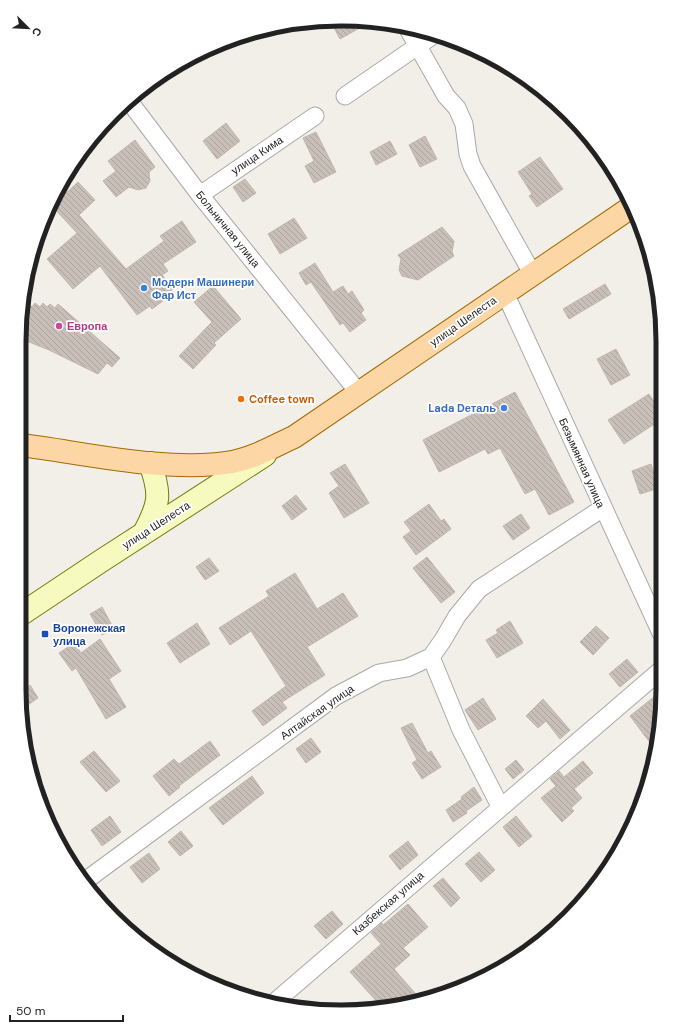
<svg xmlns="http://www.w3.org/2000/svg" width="682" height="1031" font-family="'DM Sans',sans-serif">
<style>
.building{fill:url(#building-back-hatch);stroke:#c4b6ab}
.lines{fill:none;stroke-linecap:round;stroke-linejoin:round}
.minor-casing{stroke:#a9a9a9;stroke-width:19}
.secondary-casing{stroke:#707d05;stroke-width:24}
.primary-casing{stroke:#a06b00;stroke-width:24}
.minor{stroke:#fff;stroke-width:17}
.secondary{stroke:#f7fabf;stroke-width:22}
.primary{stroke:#fcd6a4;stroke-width:22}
.shop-dot{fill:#3f7fe0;stroke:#fff;stroke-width:1.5}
.hotel-dot{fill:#d1479c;stroke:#fff;stroke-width:1.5}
.food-dot{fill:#e8710a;stroke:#fff;stroke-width:1.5}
.transit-dot{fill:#1a4fb4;stroke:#fff;stroke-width:1.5}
.labels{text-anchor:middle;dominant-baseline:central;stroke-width:3.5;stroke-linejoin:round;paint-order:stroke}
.street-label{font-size:11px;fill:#222;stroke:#fff}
.shop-label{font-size:11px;font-weight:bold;fill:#366cbe;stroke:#fff;text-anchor:start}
.hotel-label{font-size:11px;font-weight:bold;fill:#b23c85;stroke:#fff;text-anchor:start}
.food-label{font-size:11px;font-weight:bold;fill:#c56008;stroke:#fff;text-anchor:start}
.transit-label{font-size:11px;font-weight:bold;fill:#164399;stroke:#fff;text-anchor:start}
.rim{fill:none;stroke:#222;stroke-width:5}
</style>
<defs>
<pattern id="building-back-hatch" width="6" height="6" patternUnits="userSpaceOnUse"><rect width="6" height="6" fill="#c7bfb8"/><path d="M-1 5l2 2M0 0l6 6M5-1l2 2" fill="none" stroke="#aba49e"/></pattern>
</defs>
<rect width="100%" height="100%" fill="#f2efe9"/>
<!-- building -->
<path class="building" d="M330 20 359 21H372L340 39Z
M226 123 240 141 217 159 203 141Z
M316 132 336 172 314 183 305 166 314 161 303 138Z
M425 136 437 159 420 167 409 145Z
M135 140 155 167 149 172 150 181 146 188 138 190 129 187 116 197 103 181 116 171 108 161Z
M390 141 397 154 376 165 370 152Z
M540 157 563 189 537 207 529 196 532 194 518 172Z
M245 179 256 193 243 202 233 187Z
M78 182 95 200 79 215 126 269 164 241 160 236 182 221 196 242 163 264 168 271 162 275 173 289 161 298 163 301 152 309 150 306 137 315 100 266 73 289 47 259 77 233 52 206Z
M294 218 307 238 280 254 268 234Z
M442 227 454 241 452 252 454 256 418 280 402 276 399 270 401 259 398 255Z
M315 263 333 292 343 286 348 294 352 291 364 310 361 313 366 320 350 332 343 323 340 325 311 282 306 285 299 273Z
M605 284 611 294 569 319 563 309Z
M213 286 241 319 214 343 216 345 193 369 179 356 212 322 194 302Z
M22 298 32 307 35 303 40 307 43 303 47 307 50 304 55 308 58 304 120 358 112 367 107 363 98 374 49 350 29 342H21Z
M616 349 630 375 611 385 597 359Z
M515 392 574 502 549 515 535 489 525 494 500 448 488 454 485 449 439 472 423 440Z
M649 394 662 414V419L624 444 608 420Z
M345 464 369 503 344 518 329 493 339 486 330 473Z
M651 464 659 488 640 494 632 471Z
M296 495 307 509 292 520 282 506Z
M429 504 441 521 444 519 451 529 416 555 403 537 411 531 404 522Z
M521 514 530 528 513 540 503 526Z
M427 557 455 592 441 603 413 568Z
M209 558 219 571 205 580 196 567Z
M295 573 317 609 343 593 358 616 307 647 325 675 282 702 287 708 263 726 252 711 286 686 251 631 230 645 219 628 269 596 266 591Z
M102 607 114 629 102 635 90 614Z
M510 621 523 643 497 658 486 640 498 633 496 630Z
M197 623 210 644 180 663 167 643Z
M596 626 609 638 593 655 580 642Z
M100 639 121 671 109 679 126 707 106 719 76 668 72 671 59 653 74 643 81 653Z
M627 659 638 672 620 687 609 674Z
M30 685 38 698 22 709 19 692Z
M660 692V732L658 739 651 744 630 716Z
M483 698 496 719 478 730 465 710Z
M543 699 570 730 560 739 546 721 538 728 526 716Z
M412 723 428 753 431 751 441 767 422 779 412 763 417 760 401 728Z
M311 738 321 752 306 763 296 749Z
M210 741 220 755 179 786 180 787 169 796 153 776 174 759 179 764Z
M94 751 120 781 106 792 80 762Z
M516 760 524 770 513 779 505 769Z
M583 761 593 773 574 789 582 798 571 808 574 811 562 822 541 798 556 786 550 779 559 771 564 777Z
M252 776 264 793 223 825 209 808Z
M474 787 482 800 466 811 467 813 453 822 446 810 462 799 461 797Z
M110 816 121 832 102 846 91 830Z
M516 816 532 836 519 847 503 827Z
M181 831 193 846 180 856 168 842Z
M408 841 418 855 400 870 389 856Z
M479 852 495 870 481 882 465 864Z
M149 853 160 869 142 883 130 867Z
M443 878 460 898 451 907 433 886Z
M408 904 428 927 403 948 410 955 394 969 422 1001 380 1005 350 972 381 944 371 933 382 923 383 925Z
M332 911 343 924 326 939 314 926Z"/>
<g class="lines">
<defs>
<path id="minor" d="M407 27 446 96 457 108 464 124 468 154 472 166 532 273
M345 96 435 34
M129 101 200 195 359 393
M200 195 315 116
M505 293 661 633
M431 657 461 730 500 806
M85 881 336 696 379 673 407 668 431 657 443 640 457 616 479 589 603 508
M276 1001 661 670"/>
<path id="secondary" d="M144 533C160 503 161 494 150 463
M20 615 101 561 265 455"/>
<path id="primary" d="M21 445C85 453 169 473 232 462 254 458 274 446 294 437L633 206"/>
</defs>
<!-- minor casing -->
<use href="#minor" class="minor-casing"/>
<!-- secondary casing -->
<use href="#secondary" class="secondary-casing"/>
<!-- primary casing -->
<use href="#primary" class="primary-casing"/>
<!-- minor -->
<use href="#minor" class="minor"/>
<!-- secondary -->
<use href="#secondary" class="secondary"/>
<!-- primary -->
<use href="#primary" class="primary"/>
</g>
<!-- markers -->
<g class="shop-dot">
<circle cx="144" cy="288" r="4"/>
<circle cx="504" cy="408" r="4"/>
</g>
<circle class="hotel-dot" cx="59" cy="326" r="4"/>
<circle class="food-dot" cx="241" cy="399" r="4"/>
<rect class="transit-dot" x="41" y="630" width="8" height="8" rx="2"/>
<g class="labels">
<!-- street labels -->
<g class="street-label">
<text transform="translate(257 155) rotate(-34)">улица Кима</text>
<text transform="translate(228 229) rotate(51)">Больничная улица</text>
<text transform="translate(463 321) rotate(-35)">улица Шелеста</text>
<text transform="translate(582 463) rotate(66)">Безымянная улица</text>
<text transform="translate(156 525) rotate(-33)">улица Шелеста</text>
<text transform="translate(317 712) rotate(-35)">Алтайская улица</text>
<text transform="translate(388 903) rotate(-41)">Казбекская улица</text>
</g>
<!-- shop labels -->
<g class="shop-label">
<text x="152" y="282">Модерн Машинери<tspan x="152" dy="13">Фар Ист</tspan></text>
<text x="496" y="408" text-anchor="end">Lada Dеталь</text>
</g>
<!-- hotel labels -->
<g class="hotel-label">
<text x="67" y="326">Европа</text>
</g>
<!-- food labels -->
<g class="food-label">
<text x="249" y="399">Coffee town</text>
</g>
<!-- transit labels -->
<g class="transit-label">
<text x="53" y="628">Воронежская<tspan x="53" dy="13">улица</tspan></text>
</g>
</g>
<!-- crop -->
<path d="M0 0H682V1031H0ZM341 26H341A315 315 0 0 1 656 341V690A315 315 0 0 1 341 1005H341A315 315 0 0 1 26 690V341A315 315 0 0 1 341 26Z" fill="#fff" fill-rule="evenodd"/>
<path class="rim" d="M341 26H341A315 315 0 0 1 656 341V690A315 315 0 0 1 341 1005H341A315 315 0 0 1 26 690V341A315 315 0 0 1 341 26Z"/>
<!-- north arrow -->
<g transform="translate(28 28) rotate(114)" stroke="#ffffff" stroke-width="3" paint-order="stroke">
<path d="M0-3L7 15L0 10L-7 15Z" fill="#222222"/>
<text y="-6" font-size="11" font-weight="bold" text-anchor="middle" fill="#222222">С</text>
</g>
<!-- scale -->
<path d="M10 1015v6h113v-6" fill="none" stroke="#222222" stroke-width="2"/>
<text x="16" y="1015" font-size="12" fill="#222222" stroke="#ffffff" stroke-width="3" paint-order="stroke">50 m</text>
</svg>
